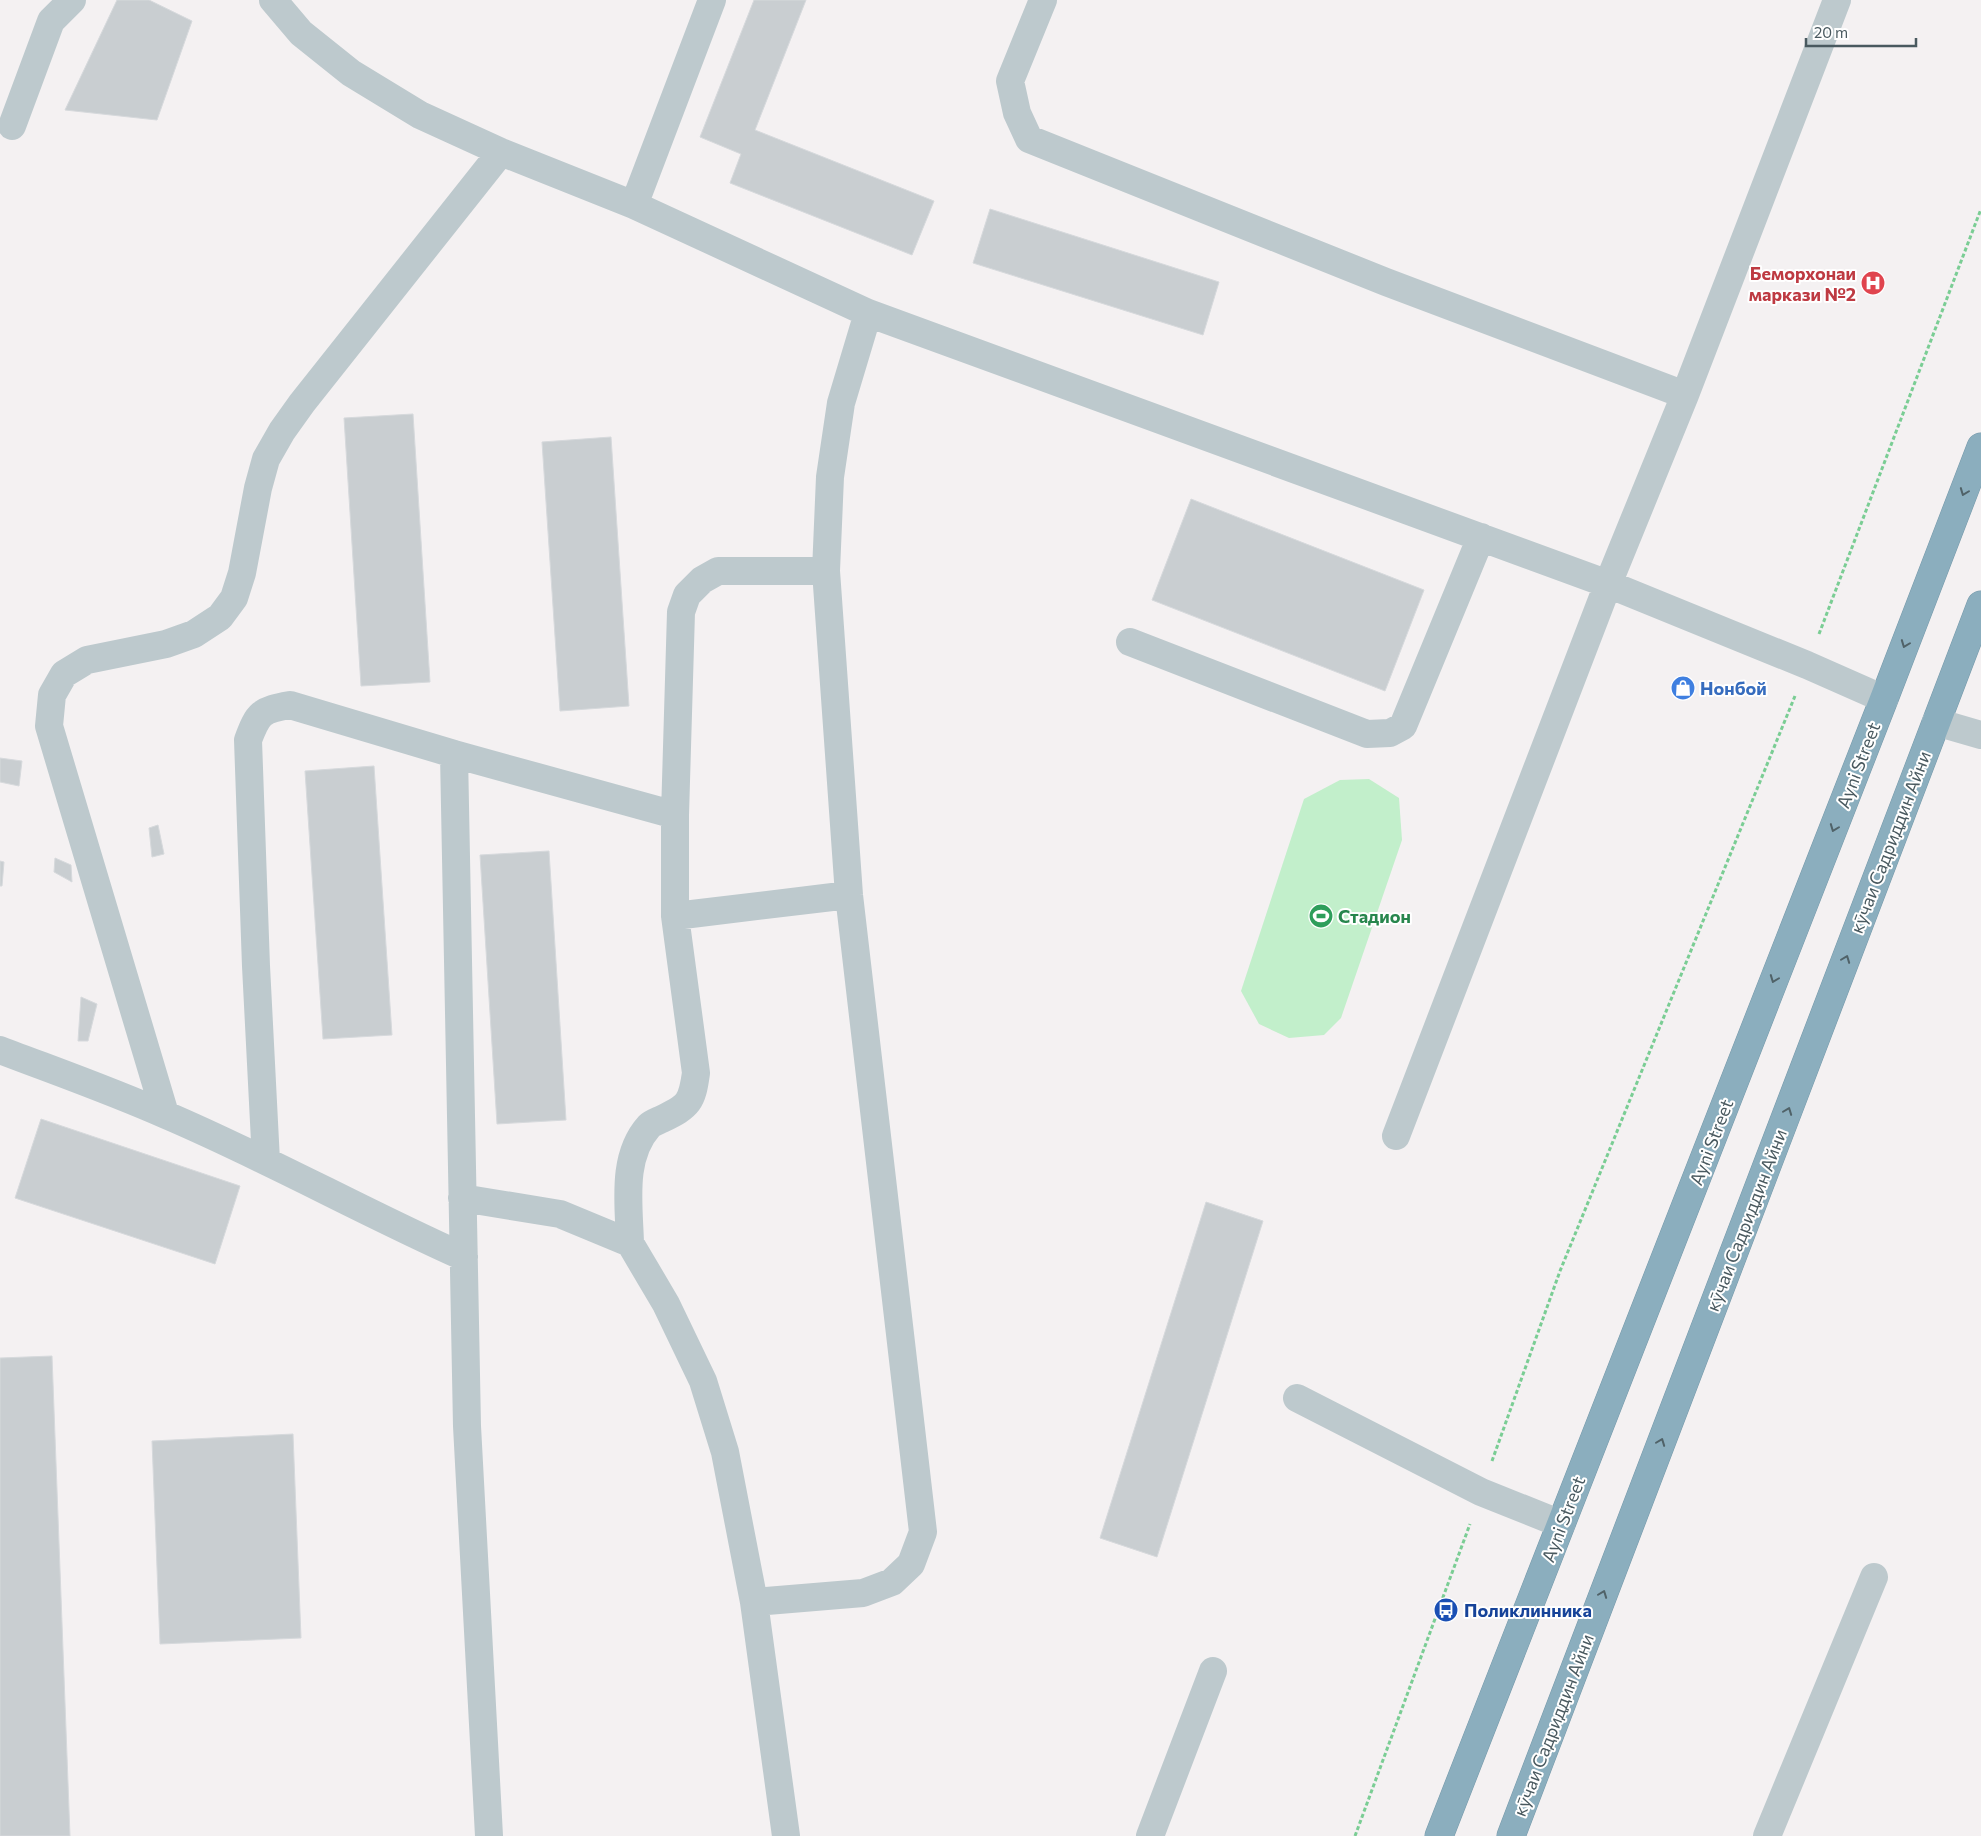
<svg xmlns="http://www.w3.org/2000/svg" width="1981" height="1836" font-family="Commissioner,sans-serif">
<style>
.green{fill:#c2efcb}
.building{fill:#c9ced1;stroke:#d6d9dc}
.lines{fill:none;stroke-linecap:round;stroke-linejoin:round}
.highway-casing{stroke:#7699aa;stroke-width:29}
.path{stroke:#7acd94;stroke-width:3;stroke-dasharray:4 2.5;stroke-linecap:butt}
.minor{stroke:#bdc9cd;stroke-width:28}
.highway{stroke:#8baebe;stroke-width:28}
.oneway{stroke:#506268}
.labels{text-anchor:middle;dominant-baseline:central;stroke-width:4;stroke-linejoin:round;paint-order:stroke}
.health-label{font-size:18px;font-weight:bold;fill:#be3a42;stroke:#fff;text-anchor:end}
.shop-label{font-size:18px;font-weight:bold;fill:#366cbe;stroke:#fff;text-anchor:start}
.street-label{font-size:18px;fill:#49595f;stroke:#fff}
.leisure-label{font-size:18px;font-weight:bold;fill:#27864d;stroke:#fff;text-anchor:start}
.transit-label{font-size:18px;font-weight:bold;fill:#164399;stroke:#fff;text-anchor:start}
</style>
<rect width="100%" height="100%" fill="#f4f1f2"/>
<!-- green -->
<path class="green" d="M1369 779 1399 798 1402 840 1341 1018 1324 1035 1289 1038 1259 1024 1241 991 1304 799 1340 780Z"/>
<!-- building -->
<path class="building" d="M117 0H149L192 21 157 120 65 110Z
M754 0H806L755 130 934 201 912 255 730 183 741 154 700 137Z
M990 209 1219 282 1203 335 973 263Z
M413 414 430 682 361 686 344 418Z
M611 437 629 706 560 711 542 442Z
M1191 499 1424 590 1385 691 1152 600Z
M0 758 22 761 19 786 0 782Z
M374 766 392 1035 323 1039 305 771Z
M158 825 164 854 152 857 149 828Z
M549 851 566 1120 497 1124 480 855Z
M55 858 71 865 72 882 54 872Z
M0 861 4 862 2 886H0Z
M81 997 97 1004 88 1041H78Z
M41 1119 240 1186 215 1264 15 1198Z
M1206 1202 1263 1221 1157 1557 1100 1538Z
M52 1356 70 1836H0V1358Z
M293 1434 301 1638 160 1644 152 1441Z"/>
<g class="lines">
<defs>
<path id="highway" d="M1439 1836 1884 699 1981 447
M1511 1836 1981 605"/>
</defs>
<!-- highway casing -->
<use href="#highway" class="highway-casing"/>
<!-- path -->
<path class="path" d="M1819 634 1981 209
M1492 1461 1560 1271 1795 696
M1355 1836 1470 1524"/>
<!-- minor -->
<path class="minor" d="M273 0 301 33 351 73 420 115 501 152 634 205 868 313 1608 584 1807 665 1884 699
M1043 0 1010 81 1017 113 1029 139 1386 282 1685 395
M12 126 51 21 72 0
M634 205 712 0
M1130 642 1367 734 1390 733 1403 726 1481 537
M1936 722 1981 735
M454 754 675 815
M675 916 849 895
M0 1050C55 1071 112 1091 166 1115 267 1158 363 1212 464 1257
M165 1114 49 726 52 695 64 674 87 660 166 644 194 634 220 617 234 598 242 573 258 488 266 459 282 431 302 403 501 152
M1396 1136 1608 584 1685 395 1837 0
M266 1161 256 966 248 740C258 713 261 710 290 705L454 754 467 1426 489 1836
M462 1198 560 1214 630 1243 666 1304 703 1381 725 1452 754 1602 786 1836
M630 1243C629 1205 621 1157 649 1126 652 1123 658 1121 662 1119 689 1106 692 1102 696 1073L675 916V815L681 612 687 595 702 580 718 571H826L830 477 841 403 868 313
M1297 1398 1481 1492 1561 1524
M754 1602 863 1593 892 1582 911 1564 923 1532 849 895 826 571
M1150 1836 1213 1671
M1767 1836 1874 1577"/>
<!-- highway -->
<use href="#highway" class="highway"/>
</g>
<!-- one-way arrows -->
<defs><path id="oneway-chevron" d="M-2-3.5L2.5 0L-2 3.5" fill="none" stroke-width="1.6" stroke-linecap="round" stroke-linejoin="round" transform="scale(1.25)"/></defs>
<g class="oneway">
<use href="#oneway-chevron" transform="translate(1964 492) rotate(111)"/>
<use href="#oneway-chevron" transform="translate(1905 644) rotate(111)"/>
<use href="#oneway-chevron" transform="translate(1834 828) rotate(111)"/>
<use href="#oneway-chevron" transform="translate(1846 959) rotate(-69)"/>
<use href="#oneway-chevron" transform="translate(1774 979) rotate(111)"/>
<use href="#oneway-chevron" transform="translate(1788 1111) rotate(-69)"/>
<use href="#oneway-chevron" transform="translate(1661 1442) rotate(-69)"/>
<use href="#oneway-chevron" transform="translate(1603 1594) rotate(-69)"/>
</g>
<!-- icons -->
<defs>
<symbol id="hospital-disc" viewBox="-11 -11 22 22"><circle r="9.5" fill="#e0444e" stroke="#fff"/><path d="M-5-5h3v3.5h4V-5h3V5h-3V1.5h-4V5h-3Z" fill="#fff"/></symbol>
<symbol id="shop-disc" viewBox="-11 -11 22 22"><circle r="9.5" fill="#3f7fe0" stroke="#fff"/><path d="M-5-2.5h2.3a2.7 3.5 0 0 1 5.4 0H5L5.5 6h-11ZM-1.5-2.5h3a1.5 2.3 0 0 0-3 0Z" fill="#fff"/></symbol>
<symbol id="stadium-disc" viewBox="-11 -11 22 22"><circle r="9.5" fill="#2e9e5b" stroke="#fff"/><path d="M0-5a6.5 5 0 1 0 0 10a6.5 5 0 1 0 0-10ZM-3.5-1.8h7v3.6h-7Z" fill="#fff"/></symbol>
<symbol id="bus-disc" viewBox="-11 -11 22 22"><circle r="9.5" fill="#1a4fb4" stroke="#fff"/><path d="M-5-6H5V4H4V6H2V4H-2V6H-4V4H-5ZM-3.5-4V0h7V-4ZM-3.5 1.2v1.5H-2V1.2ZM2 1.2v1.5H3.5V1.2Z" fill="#fff"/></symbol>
</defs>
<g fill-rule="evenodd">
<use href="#hospital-disc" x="1859" y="269" width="28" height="28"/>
<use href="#shop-disc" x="1669" y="674" width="28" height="28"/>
<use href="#stadium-disc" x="1307" y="902" width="28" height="28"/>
<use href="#bus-disc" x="1432" y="1596" width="28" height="28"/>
</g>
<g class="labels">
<!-- health labels -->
<g class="health-label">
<text x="1856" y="273">Беморхонаи<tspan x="1856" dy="21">маркази №2</tspan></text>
</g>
<!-- shop labels -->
<g class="shop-label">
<text x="1700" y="688">Нонбой</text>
</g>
<!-- street labels -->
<g class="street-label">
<text transform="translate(1858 765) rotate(-69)">Ayni Street</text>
<text transform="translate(1890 842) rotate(-69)">кӯчаи Садриддин Айни</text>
<text transform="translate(1711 1142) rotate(-69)">Ayni Street</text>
<text transform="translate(1746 1220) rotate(-69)">кӯчаи Садриддин Айни</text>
<text transform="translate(1563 1519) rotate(-69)">Ayni Street</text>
<text transform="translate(1553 1725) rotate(-69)">кӯчаи Садриддин Айни</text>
</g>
<!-- leisure labels -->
<g class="leisure-label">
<text x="1338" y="916">Стадион</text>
</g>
<!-- transit labels -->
<g class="transit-label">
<text x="1464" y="1610">Поликлинника</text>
</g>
</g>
<!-- scale -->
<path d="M1806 38v8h110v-8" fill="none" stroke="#49595f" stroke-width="2.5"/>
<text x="1814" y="38" font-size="15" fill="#49595f" stroke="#ffffff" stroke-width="4" paint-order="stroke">20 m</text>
</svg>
